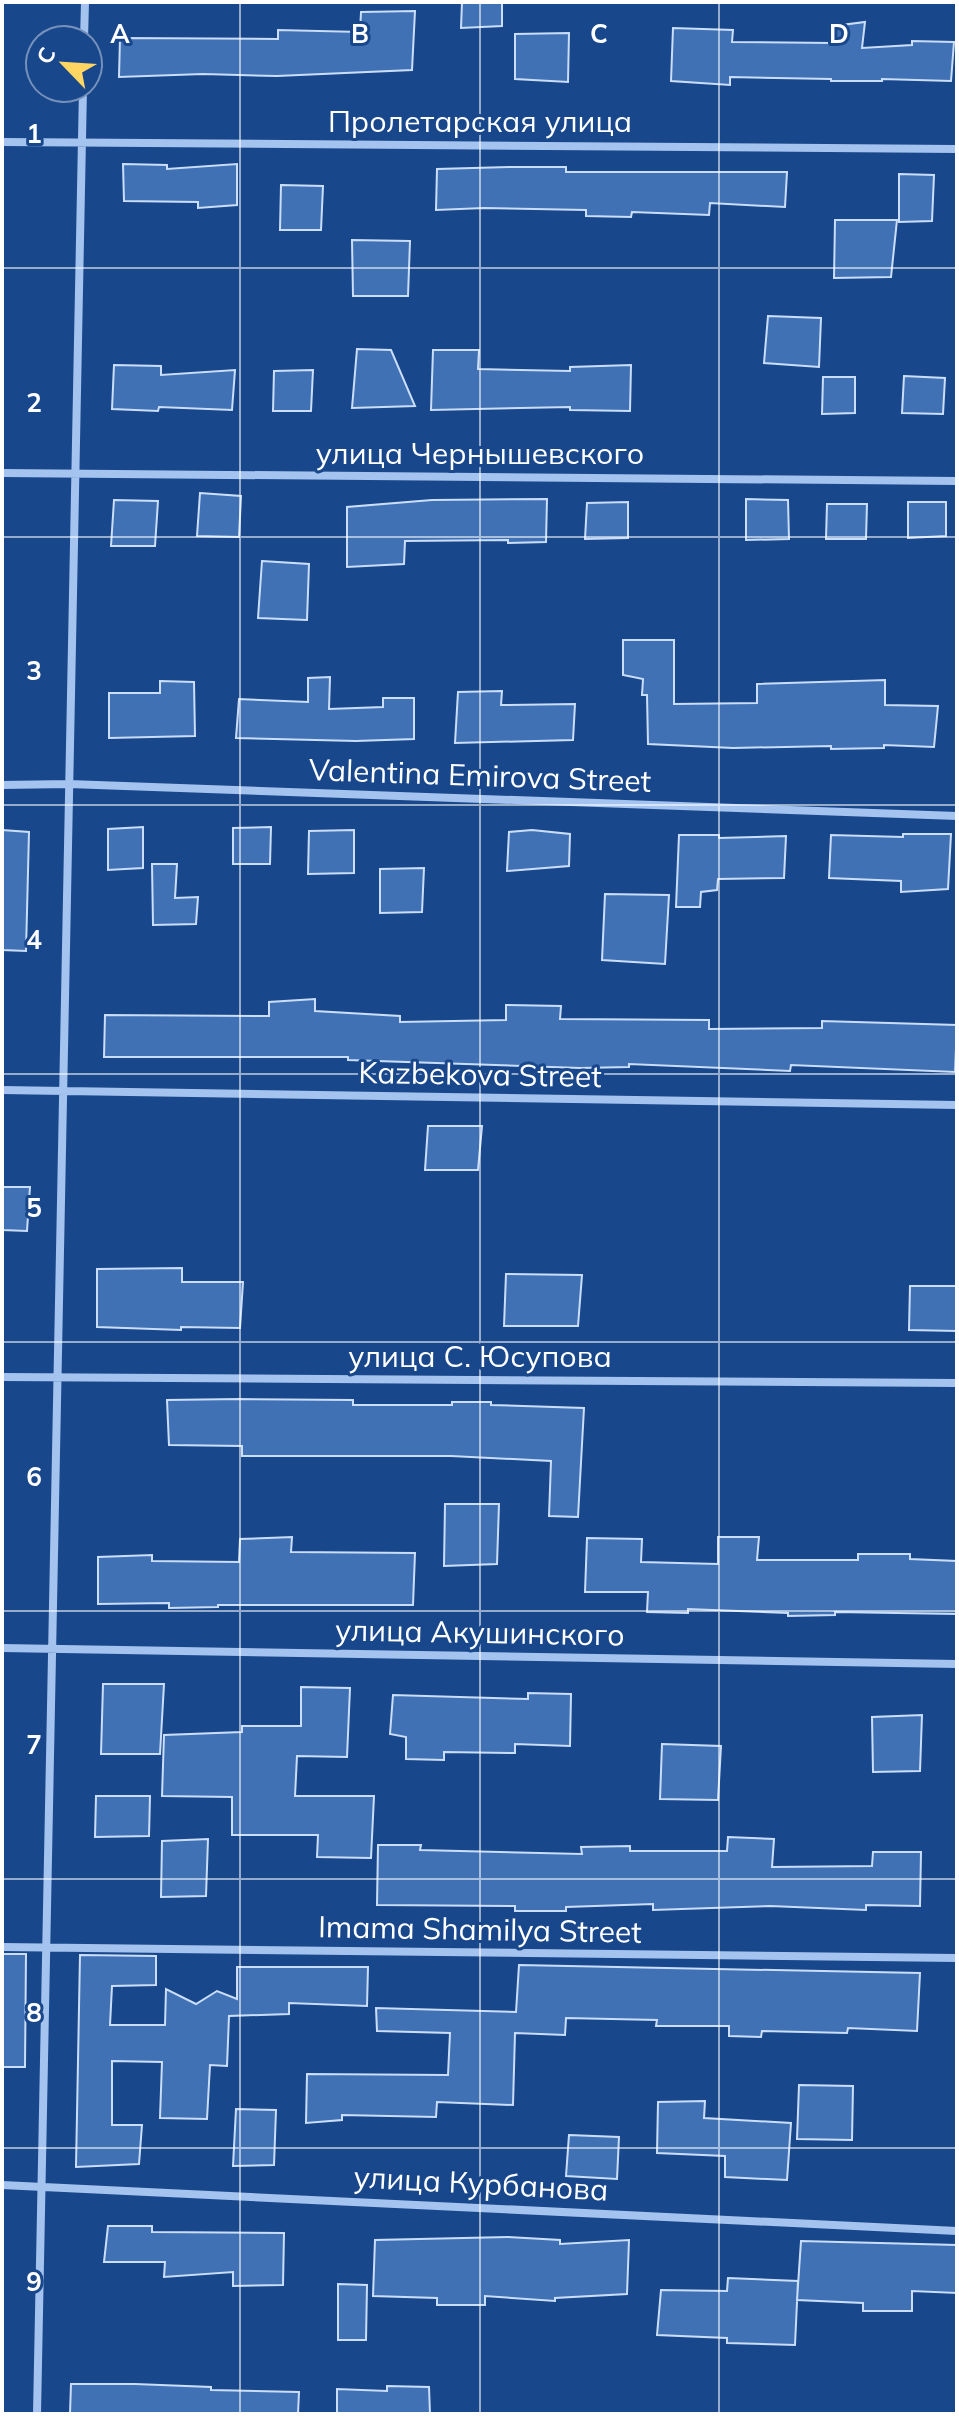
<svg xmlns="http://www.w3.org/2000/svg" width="959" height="2416" font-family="Mulish,sans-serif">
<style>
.building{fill:#4171b5;stroke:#cadefa;stroke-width:2}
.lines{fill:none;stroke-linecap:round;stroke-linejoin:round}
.street{stroke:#a4c3ee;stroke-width:8}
.grid{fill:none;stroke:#fff;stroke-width:2;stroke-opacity:0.55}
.labels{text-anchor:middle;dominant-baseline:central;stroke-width:6;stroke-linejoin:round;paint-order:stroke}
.street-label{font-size:30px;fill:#fff;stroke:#19478c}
.grid-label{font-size:26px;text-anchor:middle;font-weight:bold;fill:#fff;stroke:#19478c;stroke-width:6;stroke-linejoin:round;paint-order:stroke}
</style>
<rect width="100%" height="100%" fill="#19478c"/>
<!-- building -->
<path class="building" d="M462 2H502V26L461 28Z
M415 11 412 70 277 76 203 74 119 77 120 38 278 39V30L360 32 361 12Z
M865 22 862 48 912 45V41L954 42 951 81 882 79V81H831V79L730 77V85L671 81 673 28 733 30 732 42 833 43 834 26Z
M569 33 568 82 515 79V34Z
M123 164 167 165V169L237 164V205L198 208V202L124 201Z
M509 167H566V172H787L785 207 710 203 709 215 632 212 631 217 586 216V210L484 208 436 210 437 169Z
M899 174 934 175 932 221 899 222Z
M281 185 323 186 321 230H280Z
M835 220H897L891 277 834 278Z
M352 240 410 241 408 296H353Z
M768 316 821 318 819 367 764 363Z
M357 349 391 350 415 406 352 408Z
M433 350H479L478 369 570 371V367L631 365 630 411 570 410V407L431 410Z
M114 365 161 366V375L235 370 232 410 159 407 158 411 112 409Z
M313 370 311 411H273L274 371Z
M904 376 945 378 943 414 902 413Z
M823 377H855V413L822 414Z
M200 493 241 496 239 537 197 536Z
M547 499 546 542 508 543V540L405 541 404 564 347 567V507L432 500Z
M746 499 788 500 789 539 746 540Z
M114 500 158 501 155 546H111Z
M628 502V538L585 539 587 503Z
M908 502H946V536L908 538Z
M827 504H867L866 539H826Z
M262 561 309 564 307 620 258 618Z
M623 640H674V704L757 703V684L885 680V705L938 706 934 747 884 745V748L831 749V746L733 748 648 744 647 695H642L643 679 623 675Z
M330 677 329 709 383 707V698H414V739L356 741 236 738 239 699 308 702V678Z
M160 681 194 682 195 736 109 738V693H160Z
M502 691 501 705 575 704 573 740 455 743 458 692Z
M143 827V868L108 870V829Z
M271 827 270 864H233V828Z
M2 830 29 832 26 951 2 950Z
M354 830V873L308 874 309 831Z
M532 830 570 834 569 866 507 871 509 832Z
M903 834H951L948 889 901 892V881L829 878 831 835 903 837Z
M679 835H719V838L786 836 784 878 718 879 717 890 701 892 700 907H676Z
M152 864H177L175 898 198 897 196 924 153 925Z
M424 868 422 912 380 913V869Z
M605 894 669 895 665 964 602 960Z
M315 999V1011L400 1016V1022L506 1020V1005L561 1006 560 1019 709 1020V1029L822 1028V1021L957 1025 955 1072 791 1065 790 1071 629 1064V1067L580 1068 348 1060V1057H104L105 1015 269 1016V1002Z
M428 1126H482L478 1170H425Z
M2 1187H30L27 1231 2 1230Z
M182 1268V1282H243L240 1328 181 1327V1330L97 1327V1269Z
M506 1274 582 1275 578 1326H504Z
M910 1286H957V1331L909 1330Z
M239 1399 353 1400V1405H452V1402H491V1405L584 1408 578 1517 549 1516 551 1461 451 1456H242V1446L169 1445 167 1400Z
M445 1504H499L497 1564 444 1566Z
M292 1537 291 1552 415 1553 413 1605H218V1607L169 1608V1603L98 1604V1557L152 1555V1561L239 1562 240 1539Z
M718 1537H759L757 1560H858V1554H910V1559L957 1561V1614L835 1612V1615L788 1616V1613L688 1609V1613L647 1612 648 1592H585L587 1538 642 1539 641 1562 718 1564Z
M103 1684H164L160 1754H101Z
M301 1687 350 1688 347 1757 297 1756 295 1796H374L371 1858 317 1857 318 1835H232V1797L162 1796 164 1735 242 1732V1726H301Z
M528 1693 571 1694 570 1746 515 1744V1753L444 1752V1760L406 1759V1737L390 1734 393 1695 528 1699Z
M922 1715 920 1771 873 1772 872 1717Z
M662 1744 721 1746 718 1800 660 1799Z
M96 1796H150L149 1836 95 1837Z
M728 1837 774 1839 772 1867 872 1866 873 1852H921L920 1906 866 1905V1910L770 1906 653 1910V1904L566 1907V1911H515V1906L377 1905 378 1845H421L420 1850 582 1854 581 1847 630 1846V1851H727Z
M208 1839 206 1896 161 1897 162 1841Z
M2 1954H26L25 2067H2Z
M80 1955 156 1956V1985L112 1986 110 2025H165L166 1989 196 2004 217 1991 237 1999V1967H368L367 2006 289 2003V2014L229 2016 227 2066 210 2065 207 2119 160 2118 162 2062 112 2061V2125H142L139 2164 76 2167Z
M519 1965 920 1973 917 2031 848 2028 847 2033 762 2031 761 2037 729 2036V2026H656L657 2020 566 2018 565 2035 515 2033 513 2105 437 2102 436 2117 342 2115V2120L306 2123 307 2074 448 2075 450 2033 377 2031 376 2008 516 2012Z
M799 2085 853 2086 852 2140 797 2139Z
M705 2101 704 2118 791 2123 787 2180 725 2177V2156L657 2153 658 2102Z
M236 2109 276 2110 274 2165 233 2166Z
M569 2135 619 2137 617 2179 566 2176Z
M108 2226H152V2232L284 2233 283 2285 233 2286V2272L164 2277 165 2262H104Z
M508 2237 560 2240V2244L629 2240 627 2294 555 2298V2301L485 2296V2305H437V2298L373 2296 375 2240Z
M801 2241 957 2245V2293L912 2291V2311H863V2303L797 2300Z
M728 2278 798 2281 795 2345 727 2343V2338L657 2335 661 2290 727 2291Z
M338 2284 367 2285 366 2340H338Z
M71 2384H135L211 2387V2390L299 2392 298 2414H70Z
M387 2386 429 2387 430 2414H337V2389L387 2391Z"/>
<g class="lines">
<!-- street -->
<path class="street" d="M84 40 85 2
M2 142 957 149
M2 473 957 481
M2 785 69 784 957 816
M2 1090 957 1105
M2 1377 957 1383
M2 1648 957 1664
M2 1947 957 1958
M2 2185 957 2231
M37 2414 83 88"/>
</g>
<!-- grid -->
<path class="grid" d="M240 2V2414M480 2V2414M719 2V2414M2 268H957M2 537H957M2 805H957M2 1074H957M2 1342H957M2 1611H957M2 1879H957M2 2148H957"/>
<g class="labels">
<!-- street labels -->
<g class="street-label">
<text x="480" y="121">Пролетарская улица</text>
<text x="480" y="453">улица Чернышевского</text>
<text transform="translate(480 775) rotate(2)">Valentina Emirova Street</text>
<text transform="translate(480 1074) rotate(1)">Kazbekova Street</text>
<text x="480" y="1356">улица С. Юсупова</text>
<text transform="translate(480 1632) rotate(1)">улица Акушинского</text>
<text transform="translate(480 1929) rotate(1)">Imama Shamilya Street</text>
<text transform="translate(481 2183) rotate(3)">улица Курбанова</text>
</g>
</g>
<g class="grid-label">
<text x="120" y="43">A</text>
<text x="360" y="43">B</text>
<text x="599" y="43">C</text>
<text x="839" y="43">D</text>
<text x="34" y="143">1</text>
<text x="34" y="412">2</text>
<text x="34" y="680">3</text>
<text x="34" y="949">4</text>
<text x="34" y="1217">5</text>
<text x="34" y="1486">6</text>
<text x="34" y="1754">7</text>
<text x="34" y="2022">8</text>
<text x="34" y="2291">9</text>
</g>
<!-- border -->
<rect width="959" height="2416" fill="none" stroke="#ffffff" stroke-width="8"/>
<!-- north arrow -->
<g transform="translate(64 64) rotate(295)"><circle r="38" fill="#19478c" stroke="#7591ba" stroke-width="2"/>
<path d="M0-6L14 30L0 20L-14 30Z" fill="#ffd661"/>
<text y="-12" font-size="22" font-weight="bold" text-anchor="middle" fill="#ffffff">С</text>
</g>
</svg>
